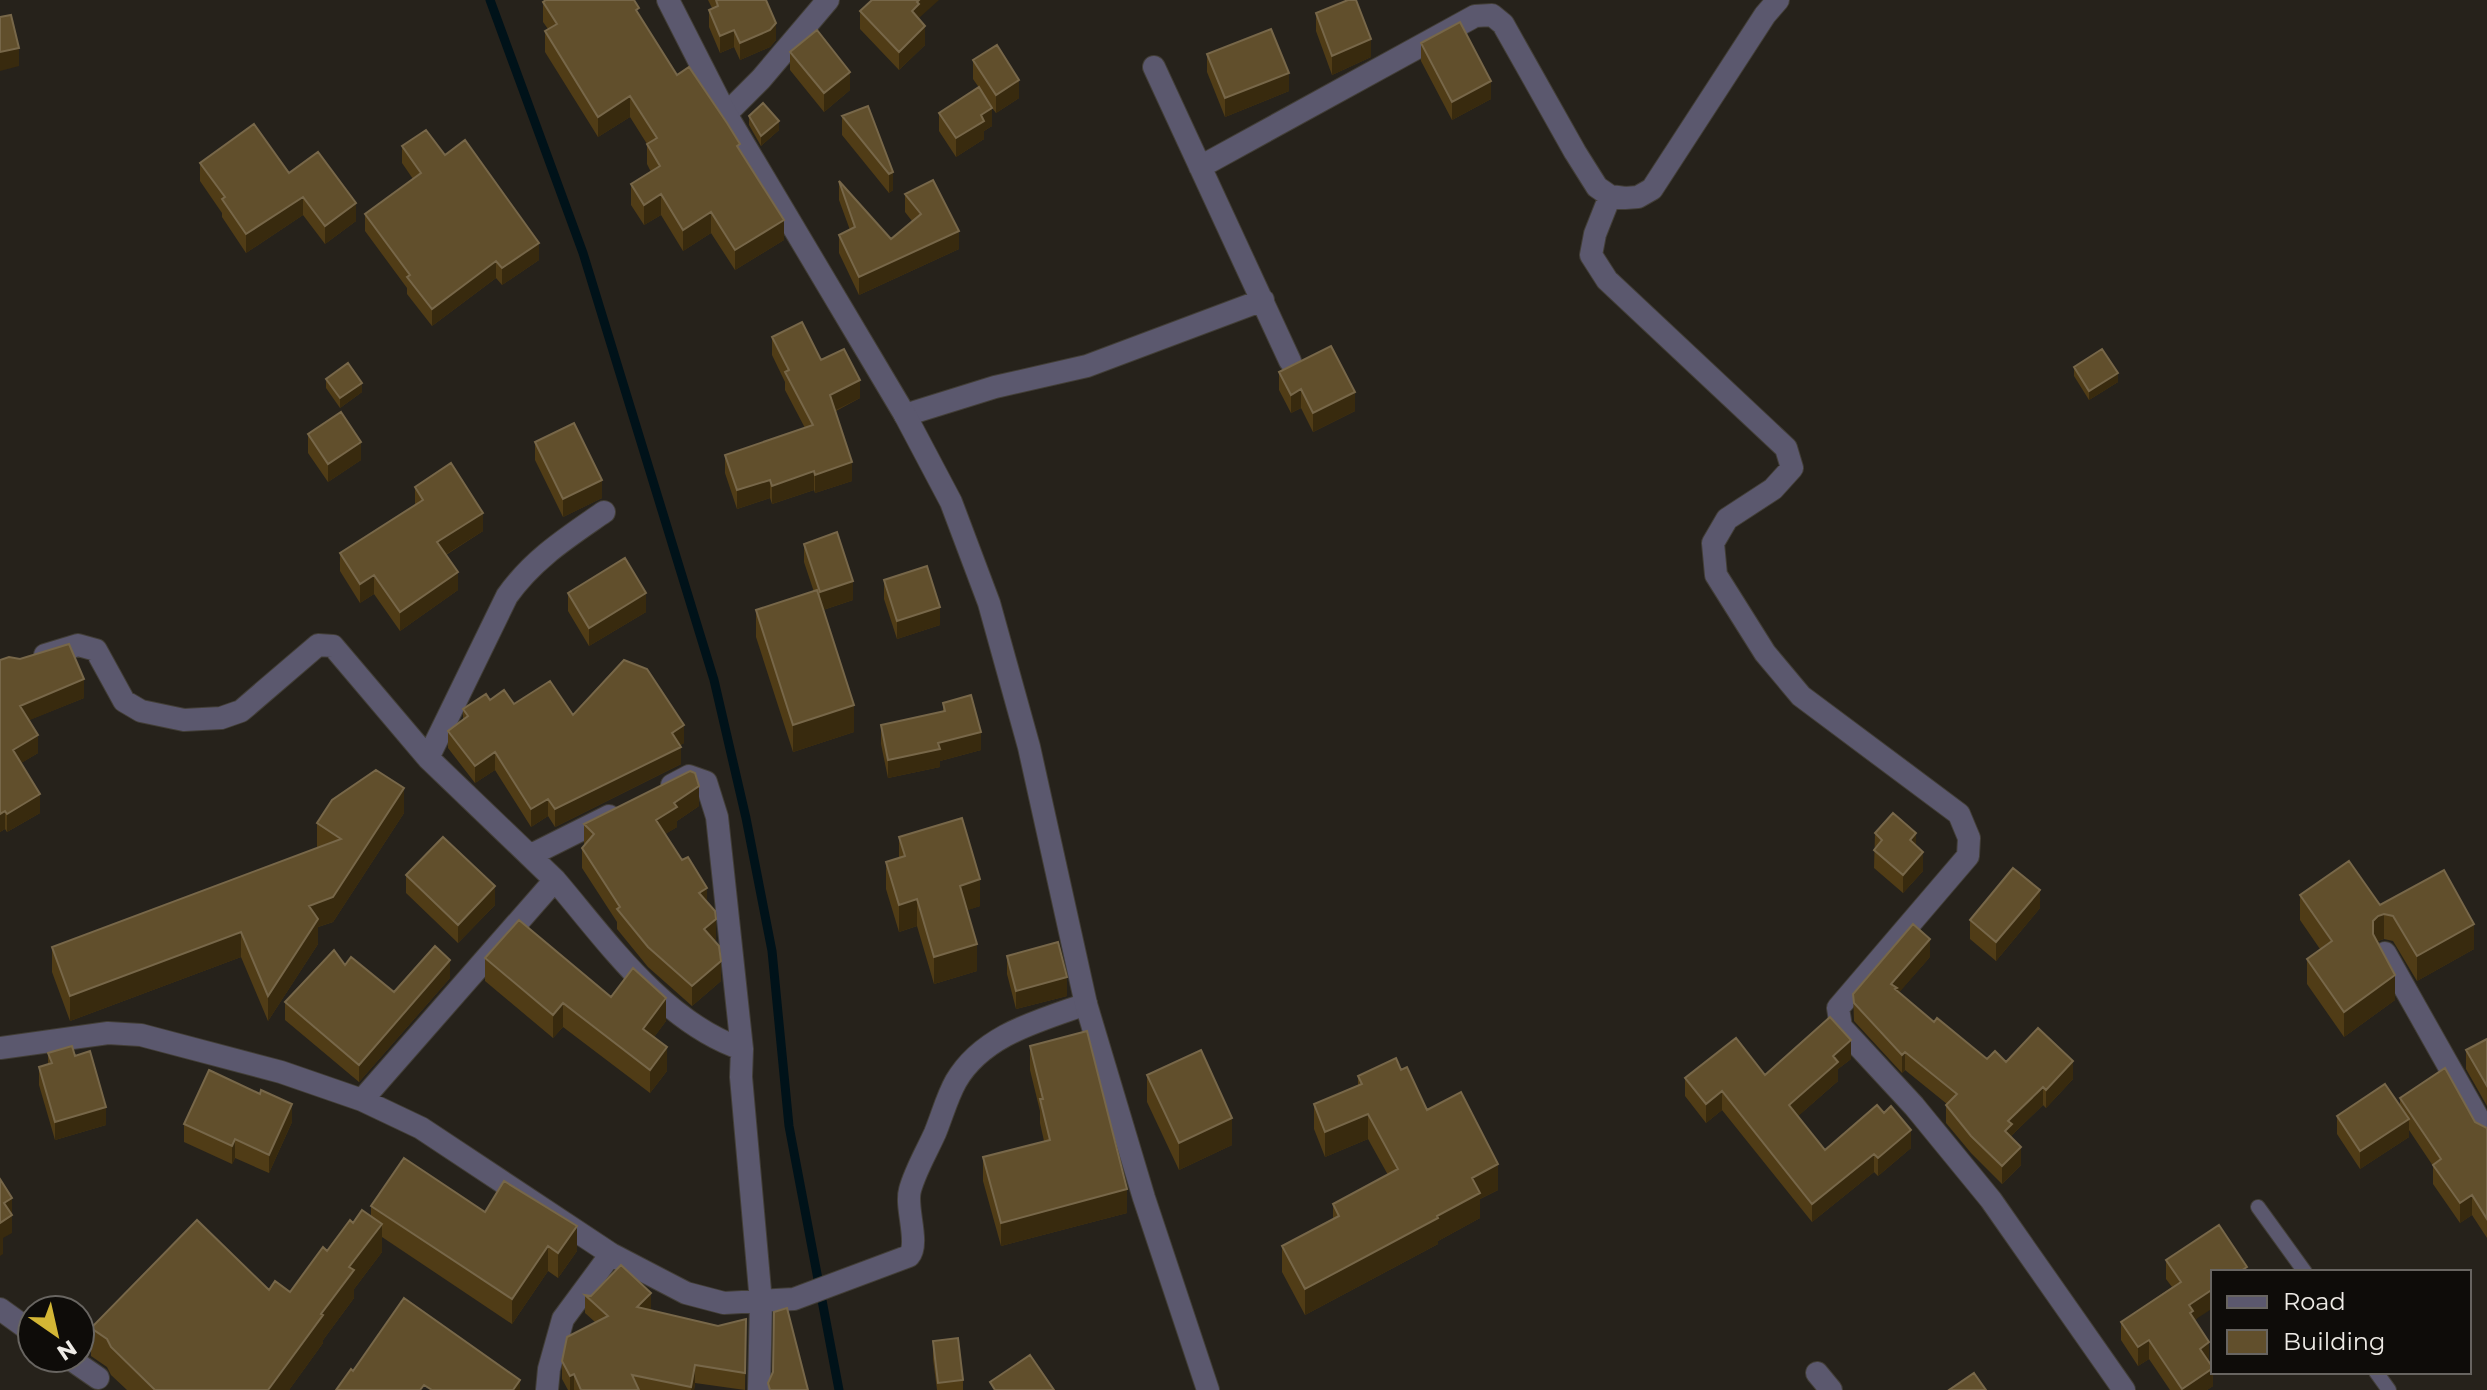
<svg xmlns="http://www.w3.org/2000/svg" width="2487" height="1390" font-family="Montserrat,sans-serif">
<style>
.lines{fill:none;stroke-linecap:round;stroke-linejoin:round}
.stream{stroke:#001219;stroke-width:9}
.service-casing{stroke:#423e37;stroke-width:16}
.minor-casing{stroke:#423e37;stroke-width:24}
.tertiary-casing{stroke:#423e37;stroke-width:24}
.service{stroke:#5b586e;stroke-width:14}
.minor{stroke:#5b586e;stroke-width:22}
.tertiary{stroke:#5b586e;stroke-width:22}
.wall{fill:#503c16}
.shaded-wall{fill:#382a0e}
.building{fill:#614f2c;stroke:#776749;stroke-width:2}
</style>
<rect width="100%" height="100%" fill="#26221b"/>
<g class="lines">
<!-- stream -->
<path class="stream" d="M490 0 583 253 714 680 746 818 772 951 789 1126 839 1390"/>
<defs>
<path id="service" d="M2258 1207 2305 1272
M2376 1372 2389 1390"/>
<path id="minor" d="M1154 67 1290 361
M726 114 761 79 828 0
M1200 167 1475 16 1492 15 1503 24 1575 152 1597 187 1610 196 1625 198 1638 197 1652 189 1765 15 1778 0
M1610 196 1595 234 1591 255 1607 280 1786 448 1792 468 1773 489 1727 519 1713 543 1716 575 1765 653 1801 696 1959 814 1969 838 1968 856 1838 1008 1841 1027 1914 1106 1991 1200 2124 1390
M905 415 995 387 1087 366 1263 300
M45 655 78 645 96 650 124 701 141 711 184 720 221 718 241 711 318 645 333 646 428 758 555 880 362 1100
M428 758 507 596C533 559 568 537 604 512
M672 785 689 776 706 782 717 817 742 1049 741 1077 761 1302 759 1390
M531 855 609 816
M555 880C607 941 663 1022 742 1049
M2385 953 2487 1134
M0 1048 108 1033 141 1035 281 1072 362 1100 421 1128 611 1254 686 1293 724 1303 794 1299 909 1256C920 1243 905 1208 910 1190 915 1171 927 1151 935 1133 942 1116 947 1097 956 1081 983 1035 1038 1021 1086 1004
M0 1309 32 1332
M69 1358 98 1378
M1817 1373 1831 1390
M547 1390 549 1369 563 1319 611 1254"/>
<path id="tertiary" d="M668 0 726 114 905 415 951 502 989 603 1029 747 1086 1004 1144 1198 1208 1390"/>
</defs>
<!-- service casing -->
<use href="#service" class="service-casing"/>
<!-- minor casing -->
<use href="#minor" class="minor-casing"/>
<!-- tertiary casing -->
<use href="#tertiary" class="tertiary-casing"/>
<!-- service -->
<use href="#service" class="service"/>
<!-- minor -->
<use href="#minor" class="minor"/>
<!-- tertiary -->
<use href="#tertiary" class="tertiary"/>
</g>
<!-- wall -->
<path class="wall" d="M708 0H766L776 40 770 47 740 60 734 47 720 53 709 27V10L712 8Z
M543 2 639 14 677 75 740 150 784 240 735 270 711 233 683 251 661 215 644 225 631 205V184L651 172 647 164V144L630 117 598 137 545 52V31L548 29 543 22Z
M860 11 919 18 925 45 899 70 860 29Z
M1316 13 1371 57 1332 75 1316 31Z
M1421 43 1491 99 1452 120 1421 61Z
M790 52 850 90 824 112 790 70Z
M1207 54 1289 91 1225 117 1207 72Z
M973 60 1019 98 996 113 992 108V126L984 131V139L956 157 939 131V113L989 102 973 79Z
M749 116 779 130 761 146 749 125Z
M842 116 893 172V190L889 193 842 135Z
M402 146 445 155 539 260 502 285 496 278 432 326 407 294V288L365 231V214L413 179 402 163Z
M200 163 289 173 356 221 325 244 303 215 246 253 222 217V213L200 181Z
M839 181 891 239 912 221 905 212V194L959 249 859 295 839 253V235L850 230 839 200Z
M772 337 821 360 860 398 836 411 852 481 815 493 814 490 772 504 770 498 737 509 725 473V455L805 428 785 390V382L772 355Z
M2074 367 2118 382 2089 400 2074 376Z
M1279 372 1355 411 1313 432 1301 408 1291 413 1279 390Z
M326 379 362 392 340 408 326 388Z
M308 434 361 460 328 482 308 453Z
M535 442 602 498 563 517 535 460Z
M415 487 483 531 446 555 458 590 400 631 374 594 360 603 340 571V553L415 505Z
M804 544 853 600 823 610 854 732 793 752 756 637V610L814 592 804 562Z
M884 580 940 625 897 639 884 599Z
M568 593 646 612 589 646 568 611Z
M0 660 84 698 29 720 38 753 21 763 40 813 7 832 5 829 0 832Z
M490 700 573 715 684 743 680 745 681 764 555 827 548 816 531 827 495 770 475 783 448 748V731L463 719V709Z
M943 703 981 750 940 761V767L888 778 881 744V725L943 712Z
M699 806 677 821V827L665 834 707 902 716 939 714 941 721 981 692 1006 648 967 617 929V922L582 868V848L584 845V824Z
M404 813 333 922 318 927V944L268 1021 241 957 70 1021 52 972V947L317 848V823Z
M1875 833 1916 846 1923 871 1903 893 1874 868Z
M899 837 980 906 967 910 977 971 934 984 917 926 899 932 886 889V862L899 858Z
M406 875 495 905 458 943 406 893Z
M2300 895 2380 905 2474 949 2417 981 2393 941 2384 939 2378 941 2395 1000 2344 1037 2307 984V959L2320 949 2300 920Z
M2040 908 1996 961 1970 939V920Z
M1007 956 1067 996 1016 1009 1007 974Z
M1930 957 1899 992 1934 1022 1987 1059 2006 1062 2073 1079 2046 1108 2043 1105 2012 1135V1138L2021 1165 2002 1184 1971 1153 1946 1123V1105L1947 1104 1905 1070 1902 1073 1854 1021 1853 994Z
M485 958 611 997 666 1021 654 1037 667 1071 650 1093 563 1027 553 1038 485 981Z
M345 965 394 992 450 978 359 1082 285 1020V1002Z
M2487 1039V1106L2466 1069V1050Z
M1030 1046 1127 1213 1001 1246 983 1181V1157L1044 1141 1040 1123V1111L1030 1070Z
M48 1053 75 1056 106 1125 55 1140 39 1085V1067L48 1064Z
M1851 1059 1838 1069V1081L1798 1116 1825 1150 1911 1148 1878 1176 1874 1172 1812 1222 1722 1110 1706 1123 1685 1096V1078L1765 1075Z
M1401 1070 1427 1110 1498 1190 1480 1199V1218L1438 1241V1244L1305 1315 1282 1272V1246L1333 1219V1204L1388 1175 1368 1139 1325 1157 1314 1129V1104L1358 1085V1076Z
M1147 1075 1232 1145 1179 1170 1147 1102Z
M2400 1098 2475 1122 2487 1128V1238L2472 1215 2460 1223 2433 1184V1166L2409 1130V1137L2360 1169 2337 1134V1116L2400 1107Z
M292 1122 269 1173 235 1158 232 1164 184 1142V1124Z
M371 1206 485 1212 577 1251 558 1278 548 1271 512 1324 382 1237V1252L354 1289V1298L323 1340V1343L289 1390H127L111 1375 107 1367 91 1356V1328L269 1290 290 1292 353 1223 371 1216Z
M2166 1260 2247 1272 2195 1320 2209 1361 2213 1386 2207 1390H2170L2149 1359 2138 1366 2121 1340V1322L2172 1287 2166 1279Z
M585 1295 718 1326 746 1319 745 1390 695 1383 694 1390H568L562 1379V1361L595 1322 585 1313Z
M933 1341 963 1380V1390H937L933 1359Z"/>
<!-- shaded-wall -->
<path class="shaded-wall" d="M919 0H939L919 18V23L912 11Z
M776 23V40L770 47 740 60V43Z
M925 26V45L899 70V52Z
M734 30V47L720 53V36Z
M1371 39V57L1332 75V56Z
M19 48V66L0 71V52Z
M850 72V90L824 112V93Z
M1289 73V91L1225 117V98Z
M1019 80V98L996 113V95Z
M1491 81V99L1452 120V102Z
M630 96V117L598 137V117Z
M992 108V126L984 131V139L956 157V138L981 115Z
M779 121V130L761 146V136Z
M893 172V190L889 193V174Z
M661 194V215L644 225V205Z
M303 197V215L246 253V234Z
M356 203V221L325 244V226Z
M711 212V233L683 251V230Z
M784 220V240L735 270V250Z
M959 231V249L859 295V277Z
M539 243V260L502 285V268Z
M496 261V278L432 326V309Z
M2118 373V382L2089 400V391Z
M860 380V398L830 413V395Z
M362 383V392L340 408V398Z
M1301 389V408L1291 413V395Z
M1355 392V411L1313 432V413Z
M361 442V460L328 482V464Z
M852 462V481L815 493V475Z
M814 471V490L772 504V486Z
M602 480V498L563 517V499Z
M770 480V498L737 509V490Z
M483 513V531L437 560V542Z
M458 572V590L400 631V612Z
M374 575V594L360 603V584Z
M853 581V600L820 611V592Z
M646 593V612L589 646V628Z
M940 607V625L897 639V621Z
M84 679V698L20 724V706Z
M854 705V732L793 752V725Z
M684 725V743L672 751V733Z
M981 732V750L940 761V767L888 778V760L938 743Z
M38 735V753L13 768V750Z
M681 747V764L555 827V809Z
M495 752V770L475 783V766Z
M699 786V806L677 821V827L656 840V820L674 803Z
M404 788V813L333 922 318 927V944L268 1021V996L309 906Z
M40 794V813L7 832V814Z
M548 799V816L531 827V809Z
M5 811V829L0 832V814Z
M1916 833V851L1910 840Z
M1923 852V871L1903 893V875Z
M980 879V906L960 913V886Z
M495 886V905L458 943V925Z
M707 888V907L699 893Z
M2040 890V908L1996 961V942Z
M917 899V926L899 932V905Z
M2384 914V939L2378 941 2373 947V921L2378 916Z
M716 919V939L704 949V929Z
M2474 924V949L2417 981V956Z
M241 932V957L70 1021V996Z
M1930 939V957L1897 995 1891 984Z
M977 944V971L934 984V957Z
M450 960V978L359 1082V1065Z
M721 961V981L692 1006V986Z
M2395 975V1000L2344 1037V1012Z
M1067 977V996L1016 1009V991Z
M666 998V1021L643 1052V1029Z
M563 1003V1027L553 1038V1015Z
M1851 1040V1059L1838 1069V1081L1789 1124V1105L1833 1056Z
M667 1047V1071L650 1093V1070Z
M1905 1052V1070L1902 1073V1055Z
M2073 1061V1079L2046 1108V1090Z
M2043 1087V1105L2012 1135V1142L2005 1131 2008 1121Z
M1722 1091V1110L1706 1123V1104Z
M292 1104V1122L269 1173V1155Z
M106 1107V1125L55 1140V1122Z
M1368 1114V1139L1325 1157V1132Z
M1232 1118V1145L1179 1170V1143Z
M2409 1119V1137L2360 1169V1151Z
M1911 1130V1148L1878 1176V1158Z
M235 1139V1158L232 1164V1146Z
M2021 1147V1165L2002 1184V1166Z
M1874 1154V1172L1812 1222V1204Z
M1498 1164V1190L1480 1199V1218L1438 1241V1244L1305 1315V1289L1437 1216 1472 1178Z
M1127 1189V1213L1001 1246V1223Z
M2472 1195V1215L2460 1223V1203Z
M12 1198V1233L3 1238V1254L0 1256V1223L4 1203Z
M382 1224V1252L354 1289V1298L323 1340V1343L289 1390H268L321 1314 349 1267Z
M577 1226V1251L558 1278V1253Z
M548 1246V1271L512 1324V1299Z
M2213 1289V1308L2193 1321V1329L2189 1305Z
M651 1293V1311L637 1307Z
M2149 1340V1359L2138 1366V1347Z
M2209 1342V1361L2200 1367V1349Z
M695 1365V1383L694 1390H691Z
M2213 1368V1386L2207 1390H2182V1389Z
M574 1374V1390H570V1376Z
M520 1380V1390H513Z"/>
<!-- building -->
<path class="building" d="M546 0H634L639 8 636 10 677 75 689 67 727 123 740 144 737 146 784 220 735 250 711 212 683 230 661 194 644 205 631 184 660 166 647 144 657 138 630 96 598 117 545 31 557 24 543 2Z
M716 0H766L776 23 770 30 740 43 734 30 720 36 709 10 718 6Z
M872 0H919L917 2 919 4 912 11 925 26 899 52 860 11Z
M1348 0H1356L1371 39 1332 56 1316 13Z
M11 15 19 48 0 52V17Z
M1460 22 1491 81 1452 102 1421 43Z
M1271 29 1289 73 1225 98 1207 54Z
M817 30 850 72 824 93 790 52Z
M997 45 1019 80 996 95 973 60Z
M979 87 992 108 981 115 984 121 956 138 939 113Z
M763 103 779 121 761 136 749 116Z
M868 106 893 172 889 174 842 116Z
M254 124 289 173 318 152 356 203 325 226 303 197 246 234 222 199 225 197 200 163Z
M426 130 445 155 465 140 539 243 502 268 496 261 432 309 407 277 410 275 365 214 421 173 402 146Z
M933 180 959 231 859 277 839 235 855 227 839 181 891 239 921 214 905 194Z
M802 322 821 360 844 349 860 380 830 395 852 462 815 475 814 471 772 486 770 480 737 490 725 455 813 425 785 372 789 370 772 337Z
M1331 346 1355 392 1313 413 1301 389 1291 395 1279 372Z
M2102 349 2118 373 2089 391 2074 367Z
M348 363 362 383 340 398 326 379Z
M341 412 361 442 328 464 308 434Z
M574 423 602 480 563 499 535 442Z
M451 463 483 513 437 542 458 572 400 612 374 575 360 584 340 553 423 500 415 487Z
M837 532 853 581 820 592 804 544Z
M625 558 646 593 589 628 568 593Z
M927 566 940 607 897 621 884 580Z
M817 590 854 705 793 725 756 610Z
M69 644 84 679 20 706 38 735 13 750 40 794 7 814 5 811 0 814V660L9 657 20 659Z
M624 660 647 669 684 725 672 733 681 747 555 809 548 799 531 809 495 752 475 766 448 731 468 716 463 709 486 694 490 700 504 690 514 704 550 681 573 715Z
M971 695 981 732 938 743 940 749 888 760 881 725 945 711 943 703Z
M376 770 404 788 333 897 309 906 318 919 268 996 241 932 70 996 52 947 341 839 317 823 332 800Z
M690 771 695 773 699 786 674 803 677 807 656 820 682 860 688 857 707 888 699 893 715 911 716 919 704 929 719 946 721 961 692 986 648 947 617 909 620 907 582 848 594 834 584 824Z
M1893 813 1916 833 1910 840 1923 852 1903 875 1874 850 1882 840 1875 833Z
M962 818 980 879 960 886 977 944 934 957 917 899 899 905 886 862 905 856 899 837Z
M443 837 495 886 458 925 406 875Z
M2349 861 2380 905 2444 870 2474 924 2417 956 2393 916 2384 914 2378 916 2373 921V934L2395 975 2344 1012 2307 959 2332 941 2300 895Z
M2013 868 2040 890 1996 942 1970 920Z
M519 920 611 997 633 968 666 998 643 1029 667 1047 650 1070 563 1003 553 1015 485 958Z
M1913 924 1930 939 1891 984 1897 988 1895 989 1934 1022 1937 1018 1987 1059 1995 1051 2006 1062 2038 1028 2073 1061 2046 1090 2043 1087 2008 1121 2012 1124 2005 1131 2021 1147 2002 1166 1971 1136 1946 1105 1957 1094 1905 1052 1902 1055 1854 1003 1853 994Z
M1058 942 1067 977 1016 991 1007 956Z
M435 946 450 960 359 1065 285 1002 334 950 345 965 351 957 394 992Z
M1830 1017 1851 1040 1833 1056 1838 1062 1789 1105 1825 1150 1877 1105 1884 1113 1891 1106 1911 1130 1878 1158 1874 1154 1812 1204 1722 1091 1706 1104 1685 1078 1736 1038 1765 1075Z
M1087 1031 1127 1189 1001 1223 983 1157 1050 1140 1040 1099H1043L1030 1046Z
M2487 1039V1086L2466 1050Z
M72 1046 75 1056 90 1051 106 1107 55 1122 39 1067 52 1063 48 1053Z
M1201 1050 1232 1118 1179 1143 1147 1075Z
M1396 1058 1401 1070 1407 1067 1427 1110 1461 1092 1498 1164 1472 1178 1480 1193 1437 1216 1438 1218 1305 1289 1282 1246 1339 1216 1333 1204 1398 1169 1368 1114 1325 1132 1314 1104 1362 1084 1358 1076Z
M2445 1068 2475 1122 2487 1128V1219L2472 1195 2460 1203 2433 1165 2441 1159 2400 1098Z
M209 1070 260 1094 261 1090 292 1104 269 1155 235 1139 232 1146 184 1124Z
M2385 1084 2409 1119 2360 1151 2337 1116Z
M404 1158 485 1212 504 1181 577 1226 558 1253 548 1246 512 1299 371 1206Z
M0 1179 12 1198 4 1203 12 1215 0 1223Z
M362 1210 382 1224 349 1267 354 1270 321 1314 323 1315 268 1390H155L111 1347 107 1339 91 1328 197 1220 269 1290 275 1281 290 1292 323 1247 327 1251 350 1220 353 1223Z
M2219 1225 2247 1267 2239 1272H2213V1289L2189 1305 2193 1311 2190 1313 2209 1342 2200 1349 2213 1368 2182 1389 2149 1340 2138 1347 2121 1322 2181 1282 2166 1260Z
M621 1265 651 1293 637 1307 718 1326 746 1319 745 1373 695 1365 691 1387 632 1375 639 1390H581L574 1374 570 1376 562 1361 567 1337 608 1316 585 1295 591 1296Z
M404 1298 520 1380 513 1390H432L424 1385 420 1390H336L351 1369 353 1371Z
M787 1308 808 1390H770L768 1383 773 1372 774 1312Z
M958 1338 963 1380 938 1383 933 1341Z
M1030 1355 1054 1390H995L990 1382Z
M1974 1373 1986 1390H1949Z"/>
<!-- legend -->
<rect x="2211" y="1270" width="260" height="104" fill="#0e0c09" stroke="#686561" stroke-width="2"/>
<rect x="2227" y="1296" width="40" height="12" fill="#5b586e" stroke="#686561" stroke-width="2"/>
<text x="2283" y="1310" font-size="24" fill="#eeebe6">Road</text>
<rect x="2227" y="1330" width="40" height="24" fill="#614f2c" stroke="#686561" stroke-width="2"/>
<text x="2283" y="1350" font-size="24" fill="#eeebe6">Building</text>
<!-- north arrow -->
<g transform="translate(56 1334) rotate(146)"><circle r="38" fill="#0e0c09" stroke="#686561" stroke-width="2"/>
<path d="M0-6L14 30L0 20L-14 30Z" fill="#d3b635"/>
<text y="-12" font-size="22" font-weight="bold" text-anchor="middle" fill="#eeebe6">N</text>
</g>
</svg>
